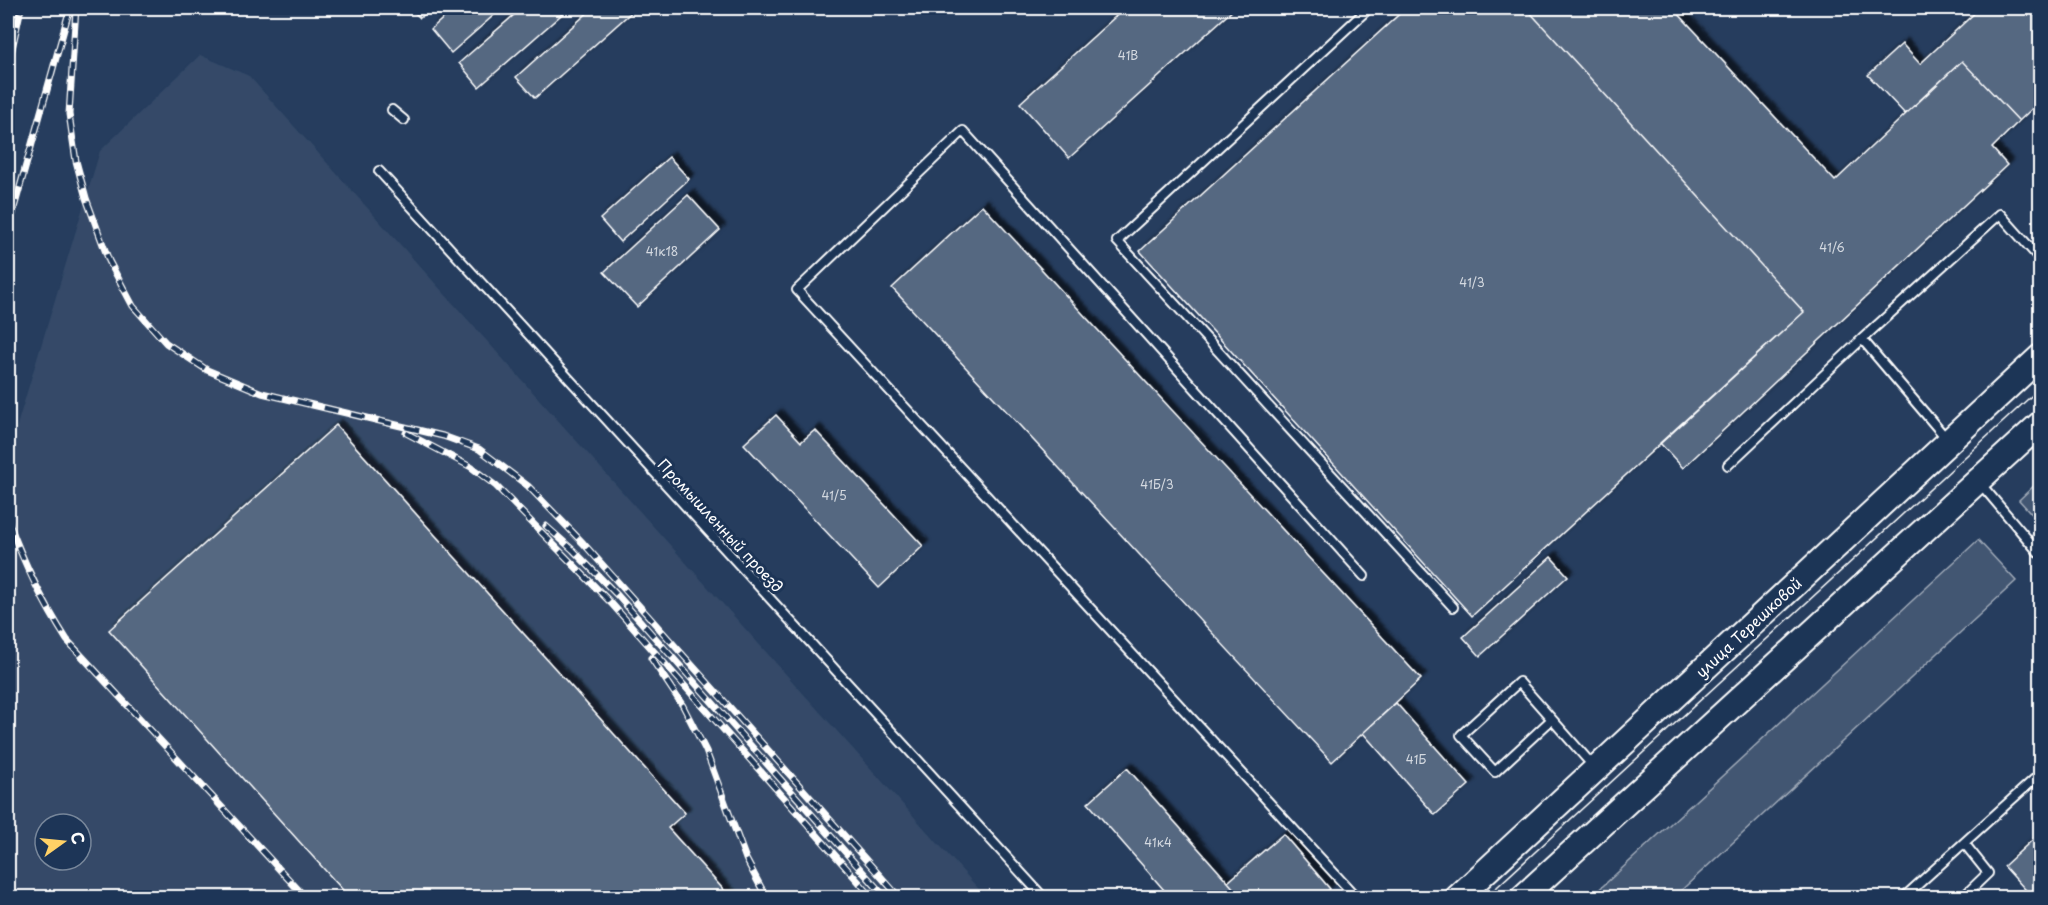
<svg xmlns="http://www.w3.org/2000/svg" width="2048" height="905" font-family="'Playpen Sans',sans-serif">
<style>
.built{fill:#344a68;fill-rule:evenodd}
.green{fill:#425672;stroke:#a0aab8;stroke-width:1.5}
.building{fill:#556781;stroke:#fff;stroke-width:1.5;filter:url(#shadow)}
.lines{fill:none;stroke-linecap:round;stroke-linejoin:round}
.lane-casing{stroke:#fff;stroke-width:12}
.primary-casing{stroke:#fff;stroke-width:28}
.lane{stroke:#1d3557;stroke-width:8}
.primary{stroke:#1d3557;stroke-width:24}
.tram{stroke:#fff;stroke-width:1.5}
.rail-casing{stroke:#fff;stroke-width:7}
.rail{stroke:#1d3557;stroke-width:4.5;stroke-dasharray:14;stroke-linecap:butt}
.labels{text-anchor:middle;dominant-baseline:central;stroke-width:6;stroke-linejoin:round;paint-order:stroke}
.number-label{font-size:12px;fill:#d4d9e0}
.street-label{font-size:15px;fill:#fff;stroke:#1d3557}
</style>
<defs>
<filter id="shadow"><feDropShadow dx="5.5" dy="-5.5" stdDeviation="1.5" flood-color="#0009"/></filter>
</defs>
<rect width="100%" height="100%" fill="#263d5e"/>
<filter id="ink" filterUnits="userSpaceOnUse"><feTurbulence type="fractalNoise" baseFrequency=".0167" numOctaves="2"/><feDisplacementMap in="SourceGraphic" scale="12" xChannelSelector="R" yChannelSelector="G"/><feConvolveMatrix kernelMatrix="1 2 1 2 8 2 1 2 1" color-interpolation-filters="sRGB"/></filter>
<g filter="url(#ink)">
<!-- built -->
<path class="built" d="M200 55 249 76 986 897 8 898V455L100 151ZM45 824H81V860H45Z"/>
<!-- green -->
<path class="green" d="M2040 480V523L2019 500Z
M1978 540 2016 581 1674 897H1591Z"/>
<!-- building -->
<path class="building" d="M410 8H432L420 18Z
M455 8H502L451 53 431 29Z
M522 8H569L479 87 459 63Z
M593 8H636L535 98 516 77Z
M1125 8H1235L1069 158 1020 103Z
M1406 8H1526L1804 312 1472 616 1140 251Z
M1526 8H1673L1835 181 1962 61 2019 121 1992 148 2007 165 1683 468 1660 443 1804 312Z
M1980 8H2040V101L2019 121 1962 61 1905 114 1868 75 1902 44 1920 64Z
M669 157 689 179 620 242 600 219Z
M688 195 720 230 637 307 604 272Z
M982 205 1421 679 1332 762 892 288Z
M776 415 801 442 815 430 923 546 879 588 744 444Z
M336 425 685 813 668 828 731 898H350L109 630Z
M1551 557 1568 576 1480 656 1463 637Z
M1396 703 1469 785 1435 815 1363 733Z
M1127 768 1228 882 1242 898H1171L1088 803Z
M2040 833V898H2033L2004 866Z
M1283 834 1330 889 1320 898H1242L1228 882Z"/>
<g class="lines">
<defs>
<path id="lane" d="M1369 8 1117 241 1453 607
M392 110 404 120
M379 171 1044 898
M1946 438 1862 339 2000 214 2040 259
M1728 465 1862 339
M1979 482 2040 554
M1551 720 1495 772 1461 735 1519 682 1594 767
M1357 898 797 290 963 131 1364 576
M1903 898 2040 774
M1962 898 1988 873 1964 843"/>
<path id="primary" d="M1457 898 2040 357
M1522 898 2040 424"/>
</defs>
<!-- lane casing -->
<use href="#lane" class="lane-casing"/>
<!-- primary casing -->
<use href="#primary" class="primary-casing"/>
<!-- lane -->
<use href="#lane" class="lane"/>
<!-- primary -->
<use href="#primary" class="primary"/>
<!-- tram -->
<path class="tram" d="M1485 898 2040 388"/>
<defs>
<path id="rail" d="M76 8 69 114 76 161 86 198 109 261 133 306 166 343 207 370 262 393 443 436 479 449 528 486 583 543 900 898
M8 67 21 8
M8 242 14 208 70 8
M406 433 471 467 496 486 611 603 873 898
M8 520C24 564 42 601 67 640L306 898
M546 526 573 550 618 596 886 898
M651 658 683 706 706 751 746 859 765 895"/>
</defs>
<!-- rail casing -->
<use href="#rail" class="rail-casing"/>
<!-- rail -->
<use href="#rail" class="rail"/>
</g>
</g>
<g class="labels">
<!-- number labels -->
<g class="number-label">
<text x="1128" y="55">41В</text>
<text x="1832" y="247">41/6</text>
<text x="662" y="251">41к18</text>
<text x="1472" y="282">41/3</text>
<text x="1157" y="484">41Б/3</text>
<text x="834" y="495">41/5</text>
<text x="1416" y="759">41Б</text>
<text x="1158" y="842">41к4</text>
</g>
<!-- street labels -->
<g class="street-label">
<text transform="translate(721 525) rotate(47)">Промышленный проезд</text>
<text transform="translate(1748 627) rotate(-43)">улица Терешковой</text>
</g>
</g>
<!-- margin -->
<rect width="2048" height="905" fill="none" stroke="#1d3557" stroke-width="30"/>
<rect x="15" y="15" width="2018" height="875" fill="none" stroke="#fff" stroke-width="2" filter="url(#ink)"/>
<!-- north arrow -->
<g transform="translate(63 842) rotate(75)"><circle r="28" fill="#1d3557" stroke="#77869a" stroke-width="1.5"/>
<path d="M0-4.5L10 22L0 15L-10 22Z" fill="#ffd166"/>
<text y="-9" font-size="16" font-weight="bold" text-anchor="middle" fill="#ffffff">С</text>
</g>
</svg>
